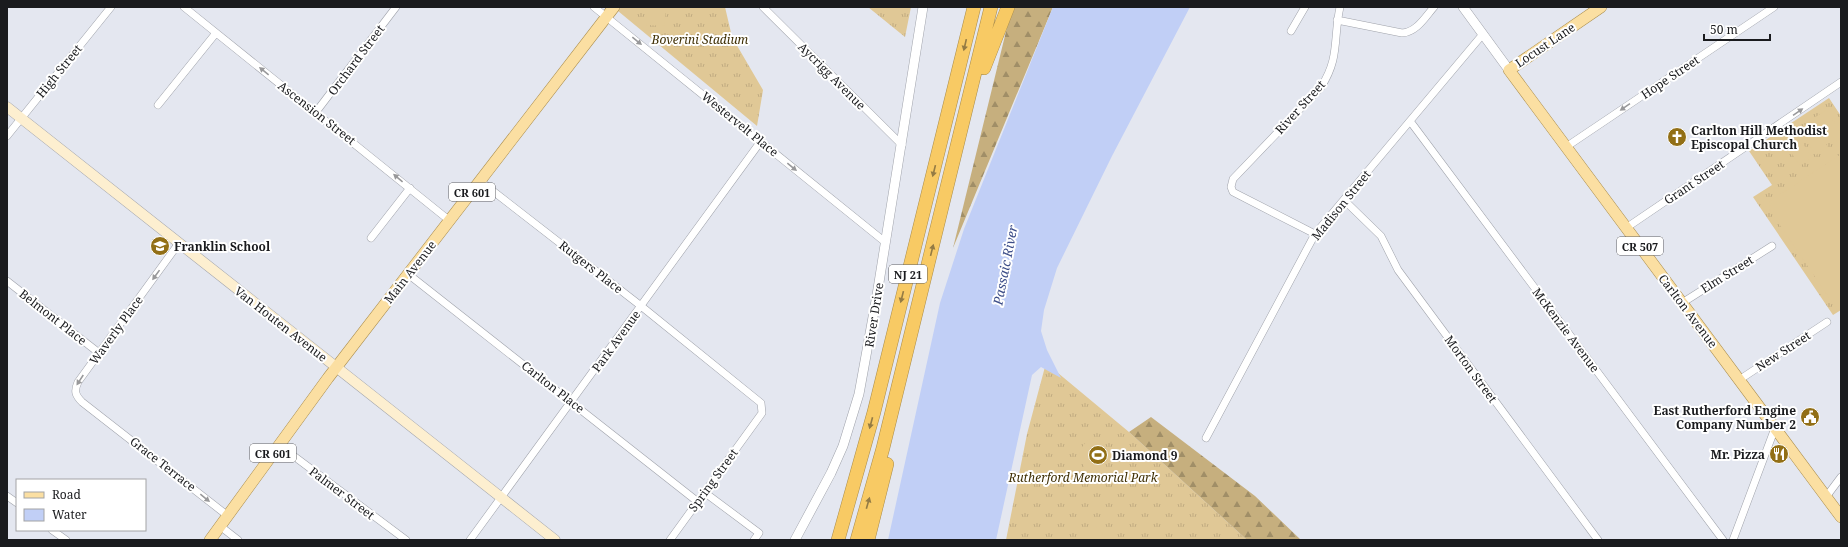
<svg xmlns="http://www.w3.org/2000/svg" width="1848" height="547" font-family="'Noto Serif',serif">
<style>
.grass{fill:url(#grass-tufts)}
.forest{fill:url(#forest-firs)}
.garden{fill:#e0c896}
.water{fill:#c1cff6}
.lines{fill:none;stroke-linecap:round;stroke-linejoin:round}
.minor-casing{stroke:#9fa2aa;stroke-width:8}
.tertiary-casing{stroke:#9fa2aa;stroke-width:10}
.secondary-casing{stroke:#9fa2aa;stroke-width:11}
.primary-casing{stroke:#aa8d4c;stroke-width:12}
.motorway-casing{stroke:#aa8d4c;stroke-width:14}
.minor{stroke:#fff;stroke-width:7}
.tertiary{stroke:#fff;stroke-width:9}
.secondary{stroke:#fdefd0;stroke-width:10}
.primary{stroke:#fbdfa2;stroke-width:11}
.motorway{stroke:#f8ca64;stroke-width:13}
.oneway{fill:#98989a}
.oneway2{fill:#947b44}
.labels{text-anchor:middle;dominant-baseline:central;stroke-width:4;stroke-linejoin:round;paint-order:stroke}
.shield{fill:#fff;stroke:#5f5f62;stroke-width:1}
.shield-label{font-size:11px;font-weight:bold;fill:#1a1b1e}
.park-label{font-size:12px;font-style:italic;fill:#3f2f04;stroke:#fff}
.street-label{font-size:12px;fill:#1a1b1e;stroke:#fff}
.poi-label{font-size:12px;font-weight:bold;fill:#1a1b1e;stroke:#fff;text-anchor:start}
.water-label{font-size:13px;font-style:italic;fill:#3c4d88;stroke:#fff}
</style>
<defs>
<pattern id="grass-tufts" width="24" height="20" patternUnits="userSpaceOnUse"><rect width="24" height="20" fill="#e0c896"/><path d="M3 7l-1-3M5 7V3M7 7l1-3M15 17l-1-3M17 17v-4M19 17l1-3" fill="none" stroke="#c0ab81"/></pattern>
<pattern id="forest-firs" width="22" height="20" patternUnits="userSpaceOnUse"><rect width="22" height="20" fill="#c6af7e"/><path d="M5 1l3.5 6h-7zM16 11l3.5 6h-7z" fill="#a08e67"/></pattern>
</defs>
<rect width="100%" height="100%" fill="#e4e7f0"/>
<!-- grass -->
<path class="grass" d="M621 7H725L732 37 763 90 757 126 618 11Z
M868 7H911L905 37Z
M1829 98 1841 116V310L1833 315 1753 197 1772 185 1749 151Z
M1046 363 1129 432 1247 540H1006L1027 434Z"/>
<!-- forest -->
<path class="forest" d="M1012 7H1053L953 248Z
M1151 417 1255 496 1301 540H1247L1129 432Z"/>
<!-- garden -->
<path class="garden" d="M647 7H666L664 26 646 25Z
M1826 110 1841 132V138L1832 144 1814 118Z
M1811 121 1828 147 1816 155 1799 129Z
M1795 132 1812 157 1800 166 1783 140Z
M1841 154V309L1838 311 1769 209 1770 201Z
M1095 438 1107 448 1117 451 1116 456 1109 458 1097 470H1085L1079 453C1083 445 1086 440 1095 438Z
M1096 527 1101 531 1106 540H1083L1087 530Z"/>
<!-- water -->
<path class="water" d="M1053 7H1190L1112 156 1057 268 1044 310 1041 331 1047 350 1061 378 1041 367 1032 375 996 540H888L940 303 964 229Z"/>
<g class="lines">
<defs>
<path id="minor" d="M184 7 450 221
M594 7 885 242
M763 7 902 145
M1337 20 1402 33C1417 32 1425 17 1434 7
M1291 31 1305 7
M158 105 216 33
M316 112 396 7
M1410 121 1723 540
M7 136 111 7
M1566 147 1774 7
M480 181 641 306 761 403 762 413 670 540
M1344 200 1381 236 1398 270 1598 540
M1626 228 1841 82
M1315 234 1233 192 1231 187 1233 179 1321 87C1340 58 1333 39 1340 7
M371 238 410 188
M179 243 78 382C74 391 75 395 82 402L228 516
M408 274 698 502
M7 281 99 353
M1682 303 1772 246
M1739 380 1827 322
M1206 438 1315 234 1483 34
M279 445 406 540
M704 492 759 533 754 540
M7 496 17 503
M1826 497 1841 477
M220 526 238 540
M52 530 66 540
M470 540 761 141
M1733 540 1775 428"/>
<path id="tertiary" d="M1463 7 1509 70
M795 540 831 473 843 446 859 394 877 295 923 7"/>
<path id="secondary" d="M7 107 555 540"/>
<path id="primary" d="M1601 7 1509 70 1841 517
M210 540 328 378 614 7"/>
<path id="motorway" d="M984 68 1008 7
M838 540 874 412 974 7
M857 540 883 448 991 7
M868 540 887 464"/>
</defs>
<!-- minor casing -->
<use href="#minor" class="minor-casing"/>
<!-- tertiary casing -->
<use href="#tertiary" class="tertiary-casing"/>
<!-- secondary casing -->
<use href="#secondary" class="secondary-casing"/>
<!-- primary casing -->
<use href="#primary" class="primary-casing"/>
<!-- motorway casing -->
<use href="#motorway" class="motorway-casing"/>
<!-- minor -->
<use href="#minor" class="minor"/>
<!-- tertiary -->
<use href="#tertiary" class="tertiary"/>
<!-- secondary -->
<use href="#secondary" class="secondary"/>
<!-- primary -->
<use href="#primary" class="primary"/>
<!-- motorway -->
<use href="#motorway" class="motorway"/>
</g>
<!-- one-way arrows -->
<defs><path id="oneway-solid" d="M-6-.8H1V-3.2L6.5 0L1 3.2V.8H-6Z"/></defs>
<g class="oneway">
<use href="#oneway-solid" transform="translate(637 41) rotate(39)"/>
<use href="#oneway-solid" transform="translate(264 71) rotate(-141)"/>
<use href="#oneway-solid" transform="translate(1625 107) rotate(146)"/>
<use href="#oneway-solid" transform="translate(1798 112) rotate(-34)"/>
<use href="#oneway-solid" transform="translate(792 167) rotate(39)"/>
<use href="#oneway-solid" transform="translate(398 178) rotate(-140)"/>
<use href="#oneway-solid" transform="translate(156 275) rotate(126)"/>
<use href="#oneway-solid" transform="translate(80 380) rotate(123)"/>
<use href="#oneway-solid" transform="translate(205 498) rotate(39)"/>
</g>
<g class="oneway2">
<use href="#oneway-solid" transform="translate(965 45) rotate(103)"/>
<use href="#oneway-solid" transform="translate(934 171) rotate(104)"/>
<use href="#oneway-solid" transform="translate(932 250) rotate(-76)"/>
<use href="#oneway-solid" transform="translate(902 297) rotate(104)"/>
<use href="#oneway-solid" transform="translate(871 423) rotate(105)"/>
<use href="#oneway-solid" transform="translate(868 503) rotate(-74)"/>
</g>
<!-- icons -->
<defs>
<symbol id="church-disc" viewBox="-11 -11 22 22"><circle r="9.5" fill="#926f16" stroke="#fff"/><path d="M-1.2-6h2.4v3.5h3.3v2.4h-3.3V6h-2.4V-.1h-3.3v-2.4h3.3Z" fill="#fff"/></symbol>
<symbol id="school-disc" viewBox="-11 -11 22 22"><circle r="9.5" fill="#926f16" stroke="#fff"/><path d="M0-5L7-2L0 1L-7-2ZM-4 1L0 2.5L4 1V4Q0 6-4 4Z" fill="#fff"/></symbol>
<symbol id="civic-disc" viewBox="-11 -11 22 22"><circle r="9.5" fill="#926f16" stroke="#fff"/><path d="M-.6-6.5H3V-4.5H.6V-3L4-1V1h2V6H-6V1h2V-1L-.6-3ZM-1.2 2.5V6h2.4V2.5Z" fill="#fff"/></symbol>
<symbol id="restaurant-disc" viewBox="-11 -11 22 22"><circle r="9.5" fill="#926f16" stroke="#fff"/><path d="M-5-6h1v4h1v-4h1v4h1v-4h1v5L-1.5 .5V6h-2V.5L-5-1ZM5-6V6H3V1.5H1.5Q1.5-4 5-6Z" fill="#fff"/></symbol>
<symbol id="stadium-disc" viewBox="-11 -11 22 22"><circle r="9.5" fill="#926f16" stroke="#fff"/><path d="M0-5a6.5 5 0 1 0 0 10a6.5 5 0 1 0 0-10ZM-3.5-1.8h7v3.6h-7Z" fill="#fff"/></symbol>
</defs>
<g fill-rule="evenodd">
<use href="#church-disc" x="1666" y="126" width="22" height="22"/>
<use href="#school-disc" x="149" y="235" width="22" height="22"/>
<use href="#civic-disc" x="1799" y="406" width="22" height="22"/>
<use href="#restaurant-disc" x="1768" y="443" width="22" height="22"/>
<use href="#stadium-disc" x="1087" y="444" width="22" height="22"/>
</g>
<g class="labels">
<!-- shield labels -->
<g class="shield">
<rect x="449" y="183" width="46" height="18" rx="3"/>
<rect x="1617" y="237" width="46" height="18" rx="3"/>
<rect x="889" y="265" width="38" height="18" rx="3"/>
<rect x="250" y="444" width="46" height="18" rx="3"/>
</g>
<g class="shield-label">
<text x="472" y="192">CR 601</text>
<text x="1640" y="246">CR 507</text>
<text x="908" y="274">NJ 21</text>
<text x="273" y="453">CR 601</text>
</g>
<!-- park labels -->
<g class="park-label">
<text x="700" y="39">Boverini Stadium</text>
<text x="1083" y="477">Rutherford Memorial Park</text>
</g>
<!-- street labels -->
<g class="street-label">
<text transform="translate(1545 45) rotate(-34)">Locust Lane</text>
<text transform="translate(356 60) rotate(-53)">Orchard Street</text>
<text transform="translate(59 71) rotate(-51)">High Street</text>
<text transform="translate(832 76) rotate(45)">Aycrigg Avenue</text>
<text transform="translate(1670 77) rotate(-34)">Hope Street</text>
<text transform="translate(1300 107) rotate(-48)">River Street</text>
<text transform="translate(317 113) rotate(38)">Ascension Street</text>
<text transform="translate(740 124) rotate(39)">Westervelt Place</text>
<text transform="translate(1694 182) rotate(-34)">Grant Street</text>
<text transform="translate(1341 205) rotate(-51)">Madison Street</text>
<text transform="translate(591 267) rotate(38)">Rutgers Place</text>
<text transform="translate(410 272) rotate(-52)">Main Avenue</text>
<text transform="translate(1727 274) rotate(-32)">Elm Street</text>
<text transform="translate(1688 311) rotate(53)">Carlton Avenue</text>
<text transform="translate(874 315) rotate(-81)">River Drive</text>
<text transform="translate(53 317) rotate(38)">Belmont Place</text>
<text transform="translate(281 324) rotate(38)">Van Houten Avenue</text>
<text transform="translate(116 330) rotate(-54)">Waverly Place</text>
<text transform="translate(1566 330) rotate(53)">McKenzie Avenue</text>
<text transform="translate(616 341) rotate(-54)">Park Avenue</text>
<text transform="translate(1783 351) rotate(-33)">New Street</text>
<text transform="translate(1471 369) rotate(54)">Morton Street</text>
<text transform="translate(553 387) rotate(38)">Carlton Place</text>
<text transform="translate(163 464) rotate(38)">Grace Terrace</text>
<text transform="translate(713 480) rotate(-54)">Spring Street</text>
<text transform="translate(342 493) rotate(37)">Palmer Street</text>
</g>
<!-- poi labels -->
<g class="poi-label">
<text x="1691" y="130">Carlton Hill Methodist<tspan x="1691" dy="14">Episcopal Church</tspan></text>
<text x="174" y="246">Franklin School</text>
<text x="1796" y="410" text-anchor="end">East Rutherford Engine<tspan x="1796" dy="14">Company Number 2</tspan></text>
<text x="1765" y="454" text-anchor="end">Mr. Pizza</text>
<text x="1112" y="455">Diamond 9</text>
</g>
<!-- water labels -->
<g class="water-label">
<text transform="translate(1005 265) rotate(-79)">Passaic River</text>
</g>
</g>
<!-- border -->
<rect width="1848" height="547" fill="none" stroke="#1a1b1e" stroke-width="16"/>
<!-- legend -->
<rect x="16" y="479" width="130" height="52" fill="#ffffff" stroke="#a3a4a5"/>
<rect x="24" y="492" width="20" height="6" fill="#fbdfa2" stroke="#a3a4a5"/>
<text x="52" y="499" font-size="12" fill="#1a1b1e">Road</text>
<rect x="24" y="509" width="20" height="12" fill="#c1cff6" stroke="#a3a4a5"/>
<text x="52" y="519" font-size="12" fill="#1a1b1e">Water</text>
<!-- scale -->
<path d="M1704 34v6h66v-6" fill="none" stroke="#1a1b1e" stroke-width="2"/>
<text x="1710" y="34" font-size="12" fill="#1a1b1e" stroke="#ffffff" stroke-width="3" paint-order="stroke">50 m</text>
</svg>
